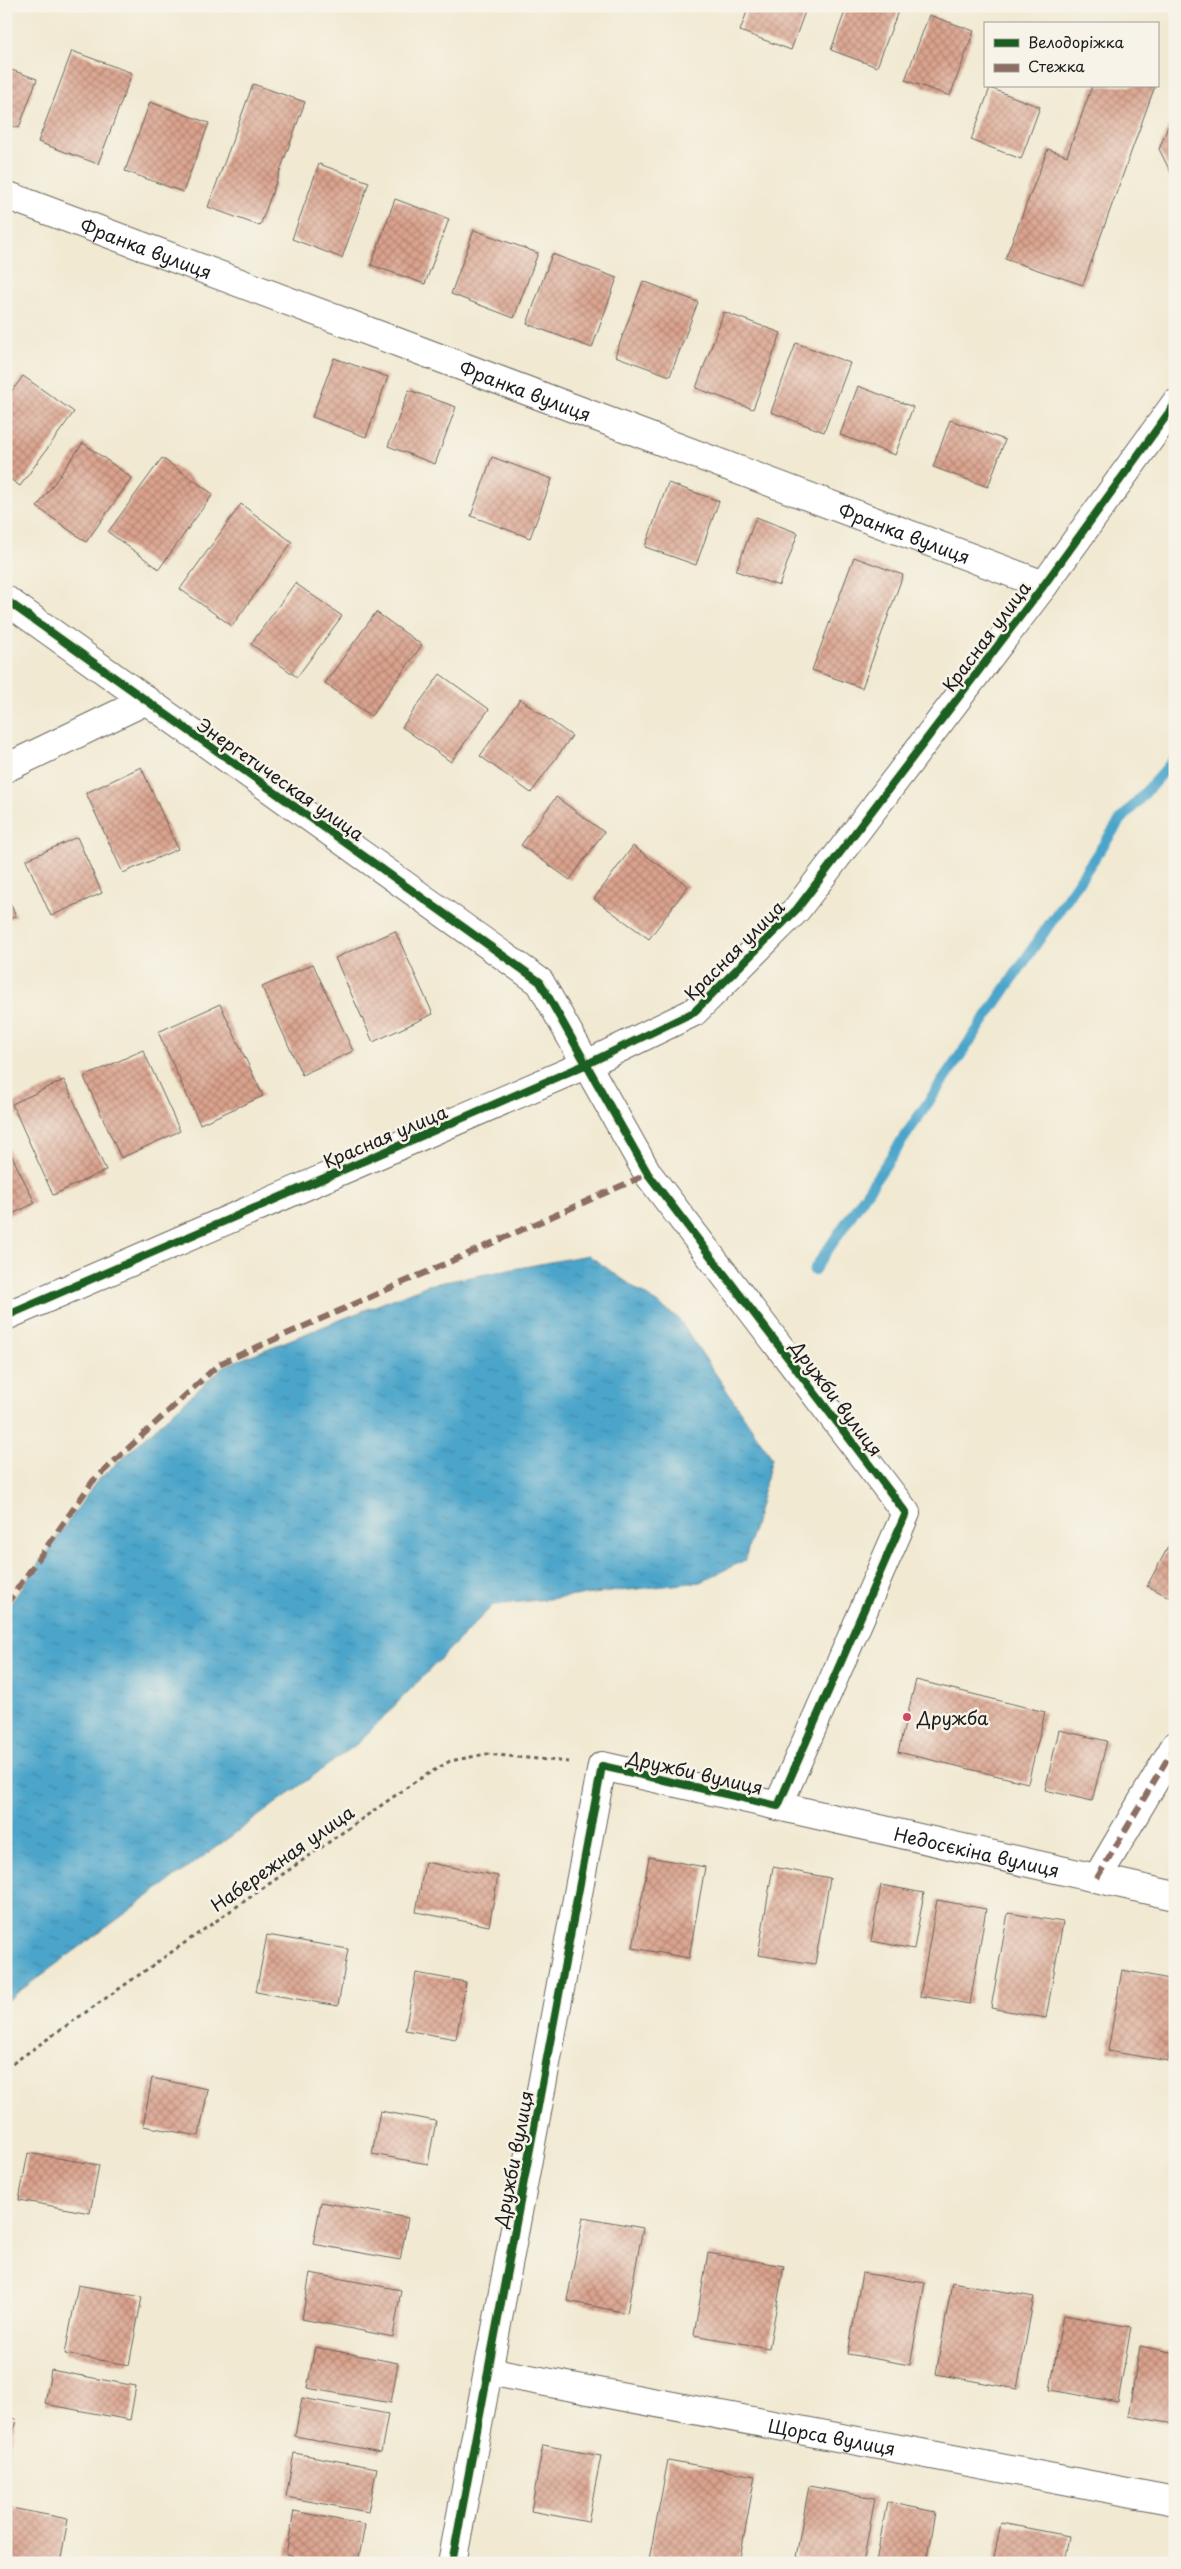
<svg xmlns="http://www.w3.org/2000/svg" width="1181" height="2569" font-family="'Playpen Sans',sans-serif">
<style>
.water{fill:url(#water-ripples);stroke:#346073}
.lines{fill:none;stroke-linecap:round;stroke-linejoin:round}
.stream{stroke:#4ca5ca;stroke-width:11}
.building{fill:url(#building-cross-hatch)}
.street-casing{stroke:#67645c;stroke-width:30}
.path{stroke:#67645c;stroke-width:3;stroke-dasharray:4 4;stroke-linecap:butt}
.street{stroke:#fff;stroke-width:28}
.quiet{stroke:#8d6e63;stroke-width:6;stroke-dasharray:12 6;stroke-linecap:butt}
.cycleway-casing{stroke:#f7f3e8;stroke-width:11}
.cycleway{stroke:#1b5e20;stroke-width:8}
.poi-dot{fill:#d1495b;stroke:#f7f3e8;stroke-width:2}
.labels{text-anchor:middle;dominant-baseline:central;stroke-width:5;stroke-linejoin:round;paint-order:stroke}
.street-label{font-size:18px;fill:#1c1c1c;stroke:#f7f3e8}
.poi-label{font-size:18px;fill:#1c1c1c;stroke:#f7f3e8;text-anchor:start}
</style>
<defs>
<pattern id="water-ripples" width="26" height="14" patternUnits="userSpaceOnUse" patternTransform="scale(1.25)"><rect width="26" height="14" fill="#4ca5ca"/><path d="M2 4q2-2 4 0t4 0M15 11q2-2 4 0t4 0" fill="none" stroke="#3e86a3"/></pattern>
<pattern id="building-cross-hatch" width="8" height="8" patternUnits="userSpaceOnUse" patternTransform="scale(1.25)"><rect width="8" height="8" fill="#dba38e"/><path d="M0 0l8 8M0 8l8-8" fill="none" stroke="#b18473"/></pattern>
</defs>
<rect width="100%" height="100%" fill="#f7f3e8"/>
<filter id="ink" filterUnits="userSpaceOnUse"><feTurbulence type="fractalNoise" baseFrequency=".02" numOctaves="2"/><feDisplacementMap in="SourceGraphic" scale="10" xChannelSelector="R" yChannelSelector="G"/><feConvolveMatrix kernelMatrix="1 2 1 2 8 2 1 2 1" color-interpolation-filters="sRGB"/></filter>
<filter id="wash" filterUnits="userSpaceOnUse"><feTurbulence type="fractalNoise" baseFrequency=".0096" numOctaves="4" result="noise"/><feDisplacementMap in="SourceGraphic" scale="20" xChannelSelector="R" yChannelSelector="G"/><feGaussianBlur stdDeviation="1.12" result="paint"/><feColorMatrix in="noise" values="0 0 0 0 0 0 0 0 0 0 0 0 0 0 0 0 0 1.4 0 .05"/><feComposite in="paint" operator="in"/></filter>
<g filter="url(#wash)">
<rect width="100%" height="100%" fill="#f1e9d2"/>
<!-- water -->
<path class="water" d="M588 1255 678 1318 772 1458 745 1560 700 1582 493 1605 358 1743 6 2001V1610L96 1482 224 1366 428 1285Z"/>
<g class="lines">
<!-- stream -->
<path class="stream" d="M814 1270 1119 822 1175 759"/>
</g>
<g id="blocks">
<!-- building -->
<path class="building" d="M749 6H807L791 50 740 31Z
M847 6H900L877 67 831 50Z
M929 15 974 31 950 96 905 80Z
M72 51 132 73 98 164 38 142Z
M6 68 37 79 19 128 6 124Z
M253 84 305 102 260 226 208 207Z
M1092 86H1155L1083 285 1005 259 1048 149 1067 156Z
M990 88 1040 107 1021 159 971 140Z
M150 102 209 123 183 192 125 171Z
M1175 116V181L1159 149 1172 117Z
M319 164 369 182 342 258 292 239Z
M395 199 449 219 425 284 371 265Z
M474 230 538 253 514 318 451 294Z
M552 254 617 278 592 348 527 324Z
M643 281 698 302 670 376 615 356Z
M724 312 781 333 753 409 696 388Z
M796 343 850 363 824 432 771 412Z
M334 358 388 377 366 437 312 417Z
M23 376 74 412 20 486 6 476V399Z
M858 386 913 407 895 455 840 435Z
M409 390 456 407 435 464 388 446Z
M950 420 1005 440 988 487 933 467Z
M83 443 132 478 86 542 37 507Z
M492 457 552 479 530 538 471 516Z
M162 458 213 494 159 569 108 532Z
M668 483 719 501 696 565 645 547Z
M241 504 292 542 232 626 180 589Z
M756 517 798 533 779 586 736 571Z
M854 557 903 575 862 688 812 670Z
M295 583 342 616 297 677 251 644Z
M376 612 422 645 371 716 325 683Z
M440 674 489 709 451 762 402 727Z
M520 699 572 736 531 793 480 756Z
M141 767 178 849 123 873 86 793Z
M556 797 604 832 570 880 521 845Z
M77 837 102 893 51 916 26 860Z
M633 846 688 886 649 939 594 899Z
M6 894 16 916 6 920Z
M395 931 433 1014 373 1042 335 958Z
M313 964 353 1051 302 1075 262 987Z
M220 1004 263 1096 200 1124 158 1032Z
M143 1050 180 1131 121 1158 84 1077Z
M64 1080 106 1170 53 1195 12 1104Z
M6 1144 35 1203 6 1217Z
M1175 1534V1600L1147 1586Z
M916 1680 1045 1712 1028 1783 898 1752Z
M1059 1730 1107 1741 1092 1801 1045 1790Z
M649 1857 705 1867 689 1958 633 1948Z
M425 1862 498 1876 489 1926 416 1912Z
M773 1867 830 1878 815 1964 758 1955Z
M881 1885 924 1893 914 1949 871 1941Z
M937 1900 986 1909 970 2004 920 1996Z
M1008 1913 1063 1922 1046 2018 991 2008Z
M267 1935 348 1949 338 2006 256 1992Z
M1122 1970 1175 1980V2024L1168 2061 1108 2051Z
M416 1973 466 1982 456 2039 405 2030Z
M152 2078 208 2089 199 2136 143 2126Z
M380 2111 436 2121 428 2164 372 2154Z
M28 2153 99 2165 90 2213 19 2200Z
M321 2202 408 2218 400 2260 313 2244Z
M583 2217 643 2228 627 2313 567 2301Z
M708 2253 784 2266 769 2348 694 2335Z
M310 2273 401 2290 393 2337 302 2319Z
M862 2273 925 2283 910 2365 848 2354Z
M952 2282 1034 2297 1017 2389 936 2374Z
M78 2285 142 2297 129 2365 65 2354Z
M1063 2315 1131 2327 1118 2402 1050 2390Z
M1140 2346 1175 2353V2424L1128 2416Z
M315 2347 398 2363 391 2403 307 2388Z
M51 2370 136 2386 130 2420 45 2404Z
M302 2398 388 2414 381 2452 295 2436Z
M6 2417 16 2419 7 2465H6Z
M543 2445 601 2456 588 2522 531 2511Z
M294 2453 377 2468 368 2512 286 2497Z
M668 2460 755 2476 739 2563H664L649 2560Z
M809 2486 875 2498 863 2563H827L796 2557Z
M887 2502 936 2512 927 2563 876 2562Z
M6 2507 68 2519 60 2563H6Z
M294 2511 365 2525 358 2563H326L286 2555Z
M1001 2523 1069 2536 1064 2563H993Z"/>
</g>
</g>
<g filter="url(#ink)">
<use href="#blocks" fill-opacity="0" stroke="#67645c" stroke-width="1"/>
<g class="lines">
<defs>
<g id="street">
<path id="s1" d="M6 195 1044 585"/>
<path d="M6 600 540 982 648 1174 906 1513 778 1806 602 1766 452 2563"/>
<path d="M6 768 145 701"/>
<path d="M6 1316 587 1064 694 1012 797 909 1044 585 1175 404"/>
<path id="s2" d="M778 1806 1175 1896"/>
<path d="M1097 1878 1175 1746"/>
<path id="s3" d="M488 2371 1175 2501"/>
</g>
</defs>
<!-- street casing -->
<use href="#street" class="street-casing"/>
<!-- path -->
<path class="path" d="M6 2068 416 1781 450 1761 486 1754 569 1762"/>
<!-- street -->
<use href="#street" class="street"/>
<!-- quiet -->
<path class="quiet" d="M6 1605 93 1481 219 1364 648 1174
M1097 1878 1175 1746"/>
<defs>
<path id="cycleway" d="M6 600 540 982 648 1174 906 1513 778 1806 602 1766 452 2563
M6 1316 587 1064 694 1012 797 909 1044 585 1175 404"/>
</defs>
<!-- cycleway casing -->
<use href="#cycleway" class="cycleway-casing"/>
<!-- cycleway -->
<use href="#cycleway" class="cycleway"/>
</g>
</g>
<!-- markers -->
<circle class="poi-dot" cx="907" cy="1717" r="5"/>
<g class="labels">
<!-- street labels -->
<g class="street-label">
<text stroke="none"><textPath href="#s1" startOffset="150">Франка вулиця</textPath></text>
<text stroke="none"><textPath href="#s1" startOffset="555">Франка вулиця</textPath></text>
<text stroke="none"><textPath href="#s1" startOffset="960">Франка вулиця</textPath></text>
<text transform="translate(986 636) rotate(-53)">Красная улица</text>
<text transform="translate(281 779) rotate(35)">Энергетическая улица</text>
<text transform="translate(734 950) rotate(-45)">Красная улица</text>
<text transform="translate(385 1136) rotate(-23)">Красная улица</text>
<text transform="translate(837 1398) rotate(53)">Дружби вулиця</text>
<text transform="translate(695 1772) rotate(13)">Дружби вулиця</text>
<text stroke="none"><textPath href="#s2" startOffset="204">Недосєкіна вулиця</textPath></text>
<text transform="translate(282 1858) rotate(-35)">Набережная улица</text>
<text transform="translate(513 2159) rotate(-79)">Дружби вулиця</text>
<text stroke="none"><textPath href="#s3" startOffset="350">Щорса вулиця</textPath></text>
</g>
<!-- poi labels -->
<g class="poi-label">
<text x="917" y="1717">Дружба</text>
</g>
</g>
<!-- margin -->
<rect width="1181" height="2569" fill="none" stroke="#f7f3e8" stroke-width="25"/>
<!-- legend -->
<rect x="984" y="22" width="175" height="65" fill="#f7f3e8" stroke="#9f9d96"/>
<rect x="994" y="39" width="25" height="8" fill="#1b5e20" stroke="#9f9d96"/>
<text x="1028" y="48" font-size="15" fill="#1c1c1c">Велодоріжка</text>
<rect x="994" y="64" width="25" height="8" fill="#8d6e63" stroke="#9f9d96"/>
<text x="1028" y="72" font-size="15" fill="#1c1c1c">Стежка</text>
</svg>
